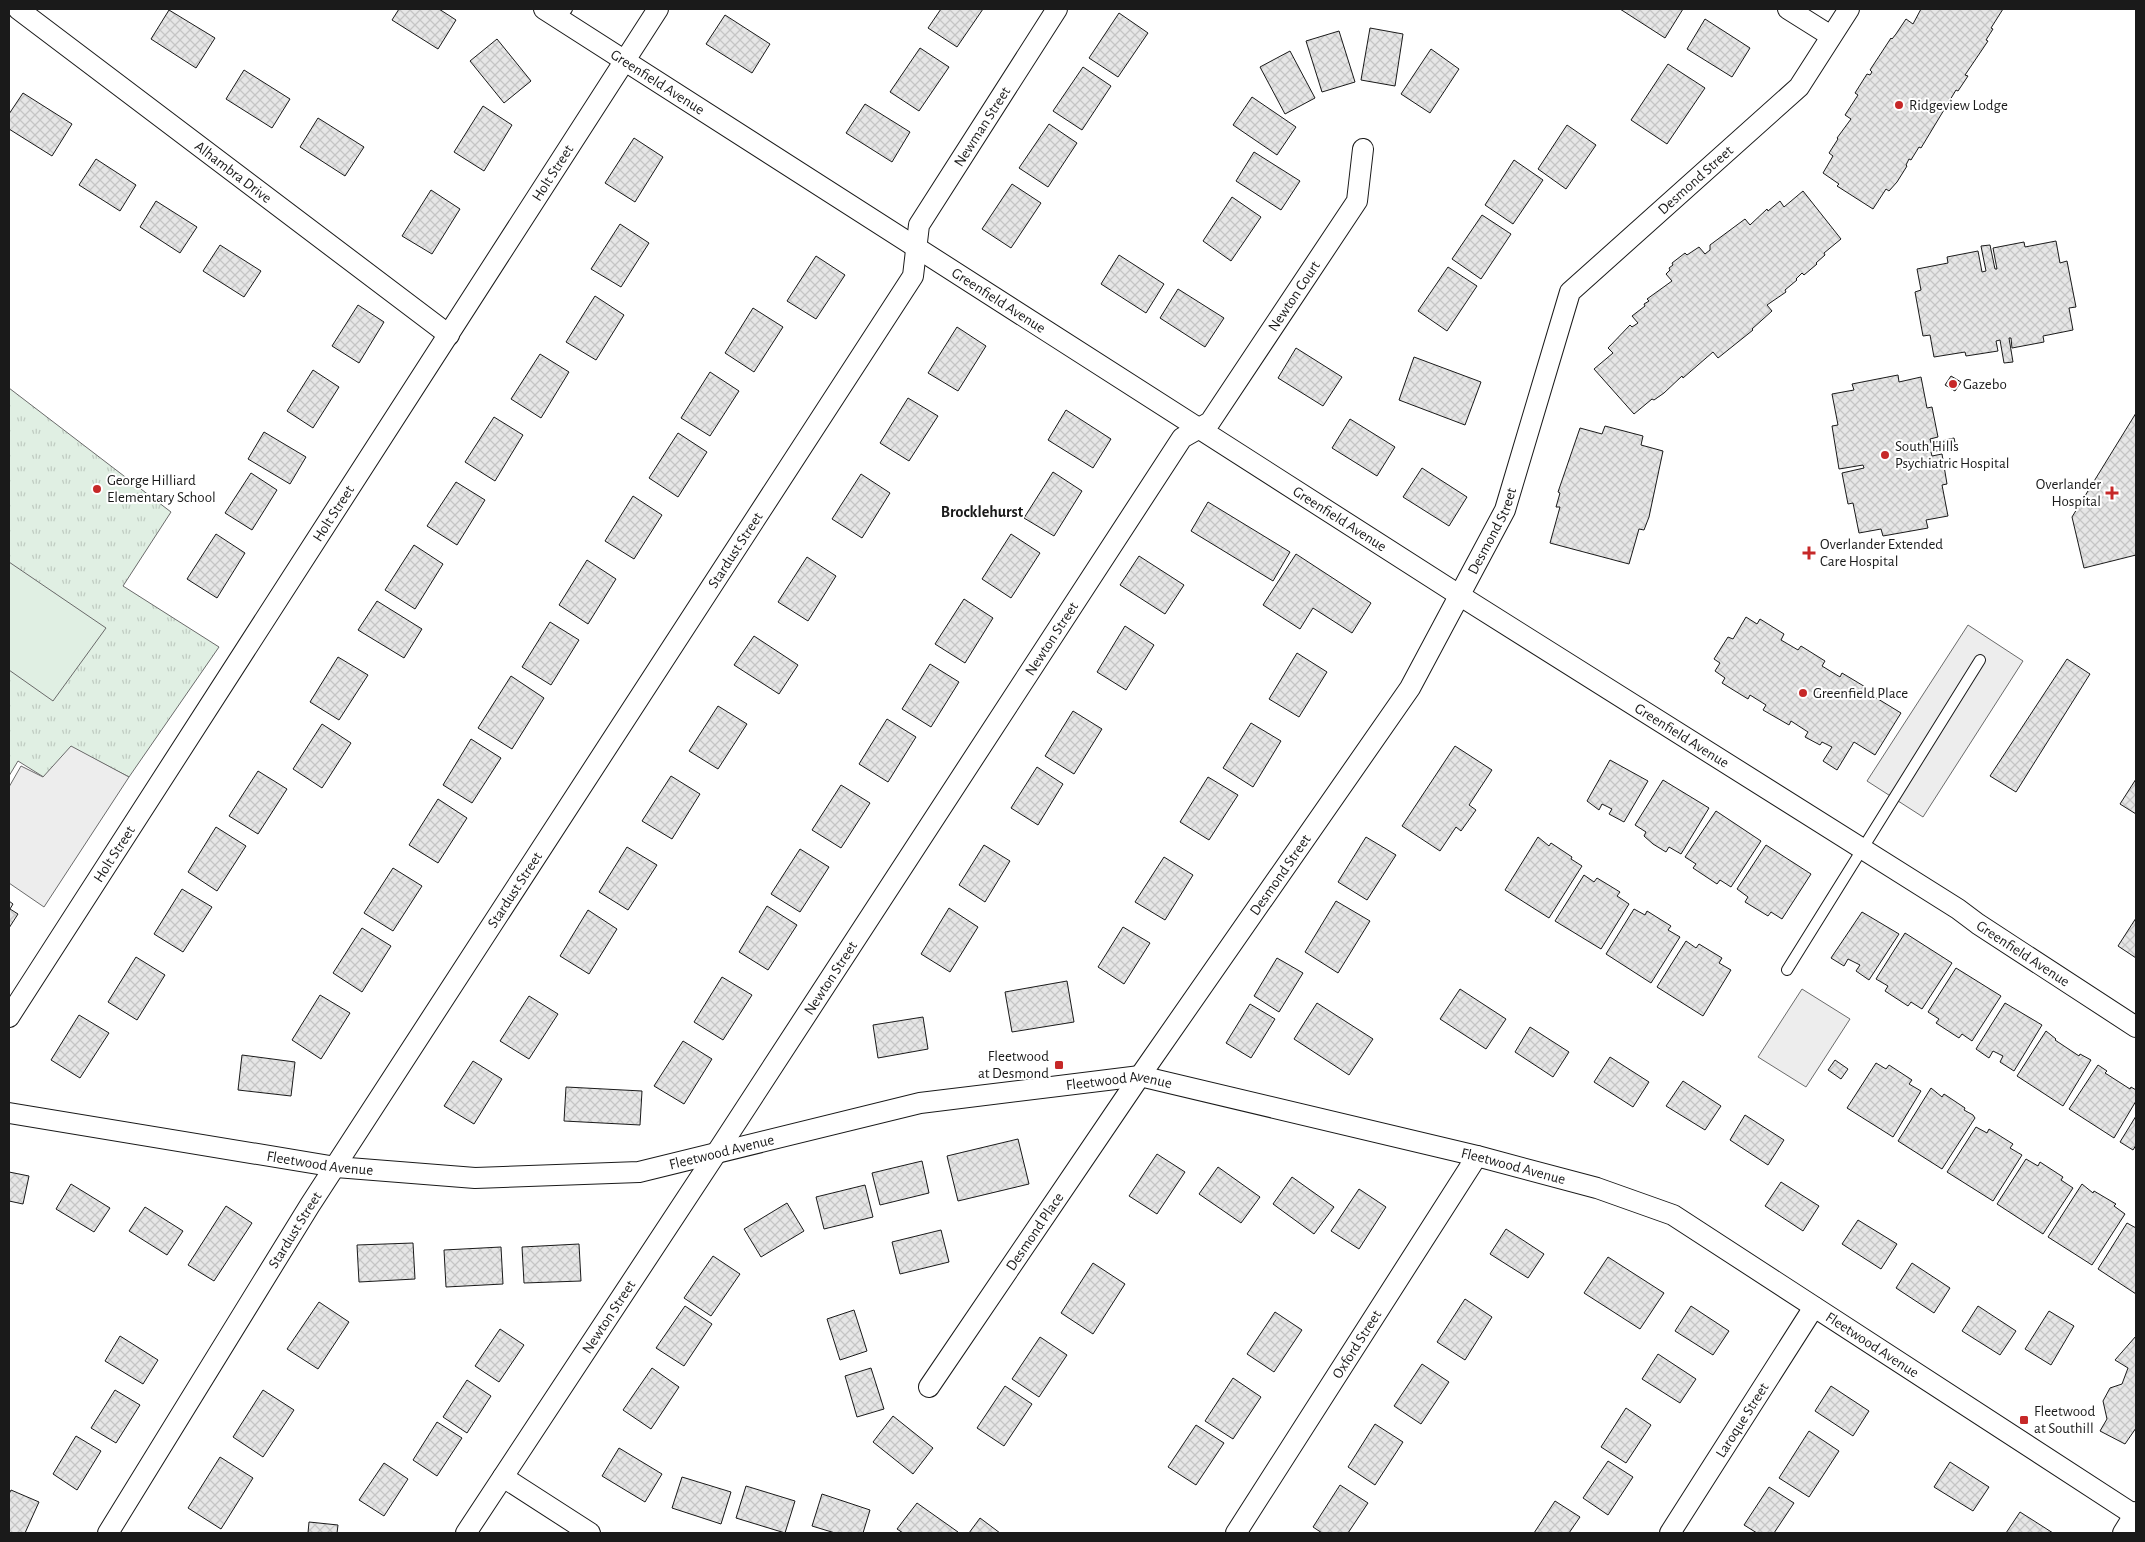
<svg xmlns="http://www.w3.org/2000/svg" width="2145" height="1542" font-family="'Alegreya Sans',sans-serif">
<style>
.grass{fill:url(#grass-tufts);stroke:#6a6a6a}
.green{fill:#e0efe3;stroke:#6a6a6a}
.parking{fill:#ededed;stroke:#6a6a6a}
.building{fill:url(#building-cross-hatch);stroke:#1a1a1a}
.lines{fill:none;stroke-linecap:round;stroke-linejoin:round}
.service-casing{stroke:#1a1a1a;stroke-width:12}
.minor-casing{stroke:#1a1a1a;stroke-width:22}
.service{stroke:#fff;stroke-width:10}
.minor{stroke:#fff;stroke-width:20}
.poi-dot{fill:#c62828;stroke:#fff;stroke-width:2}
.labels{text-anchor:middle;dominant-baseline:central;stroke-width:4;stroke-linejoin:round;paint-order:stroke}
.street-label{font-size:15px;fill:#1a1a1a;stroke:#fff}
.poi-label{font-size:15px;fill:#1a1a1a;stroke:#fff;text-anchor:start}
.neighbourhood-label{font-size:16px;font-weight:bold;fill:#1a1a1a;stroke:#fff}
</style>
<defs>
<pattern id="grass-tufts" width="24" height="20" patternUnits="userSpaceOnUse" patternTransform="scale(1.25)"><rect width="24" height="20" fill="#e0efe3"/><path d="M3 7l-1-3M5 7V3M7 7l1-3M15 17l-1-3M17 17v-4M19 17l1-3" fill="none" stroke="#c0ccc2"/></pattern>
<pattern id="building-cross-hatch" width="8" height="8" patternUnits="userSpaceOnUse" patternTransform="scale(1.25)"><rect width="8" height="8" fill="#e6e6e6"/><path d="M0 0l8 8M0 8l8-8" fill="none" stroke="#c5c5c5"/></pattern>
</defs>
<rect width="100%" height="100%" fill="#fff"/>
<!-- grass -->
<path class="grass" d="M9 388 171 512 123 586 219 647 129 777 71 747 50 781 18 761 9 776Z"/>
<!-- green -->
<path class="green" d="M9 562 106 628 53 701 9 670Z"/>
<!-- parking -->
<path class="parking" d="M1968 625 2023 661 1923 817 1867 781Z
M71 746 129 777 44 907 9 883V787L21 766 43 777Z
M1802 989 1850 1019 1806 1087 1758 1057Z"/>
<!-- building -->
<path class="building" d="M399 9H439L456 20 438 49 392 20Z
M941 9H983L957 47 928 28Z
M1620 9H1683L1665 38Z
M1921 9H2003L1991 28 1993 29 1986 40 1988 41 1965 75 1968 76 1958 91 1956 90 1921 148 1919 147 1911 160 1909 159 1906 165 1907 166 1897 182 1889 191 1886 189 1873 209 1837 186 1839 184 1823 173 1833 156 1829 153 1838 139 1837 138 1851 119 1845 115 1858 95 1855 93 1867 74 1870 75 1872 72 1870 70 1891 38 1892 39 1896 34 1906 19 1913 24Z
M169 10 215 38 196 68 151 39Z
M1119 13 1148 33 1118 77 1089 58Z
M725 15 770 44 752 73 706 44Z
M1705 19 1750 48 1732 77 1687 49Z
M1370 28 1403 34 1395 86 1361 80Z
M1339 31 1355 82 1322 92 1306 41Z
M497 39 531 81 504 103 470 61Z
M920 48 949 67 919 111 890 92Z
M1431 49 1459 69 1430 113 1401 94Z
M1290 51 1315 98 1285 114 1260 67Z
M1668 64 1705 88 1667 144 1631 120Z
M1083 67 1111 86 1082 130 1053 111Z
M244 70 290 99 272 128 226 99Z
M23 93 72 124 52 156 9 129V114Z
M1252 97 1296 127 1277 155 1233 125Z
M865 104 910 132 892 162 846 133Z
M483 106 512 125 484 171 454 152Z
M318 118 364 147 345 176 300 147Z
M1049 124 1077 143 1048 187 1019 168Z
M1567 125 1596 145 1566 189 1538 169Z
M634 138 663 157 635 202 605 183Z
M1254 152 1300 181 1281 210 1236 181Z
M96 159 136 185 120 211 79 185Z
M1514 160 1543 180 1513 224 1485 205Z
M1012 184 1041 203 1011 248 982 229Z
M431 190 460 209 432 254 402 236Z
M1803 191 1841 239 1824 253 1825 255 1816 263 1817 264 1804 275 1802 273 1796 279 1797 280 1785 290 1786 292 1767 305 1772 311 1752 329 1753 330 1718 358 1713 352 1683 378 1682 376 1664 393 1654 400 1652 399 1634 414 1594 369 1613 353 1608 348 1630 325 1632 327 1638 323 1632 316 1645 306 1644 304 1649 301 1647 299 1672 281 1666 274 1670 270 1669 268 1673 265 1672 263 1685 253 1687 255 1699 247 1705 254 1710 250V245L1745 219 1750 225 1767 209 1768 211 1780 201 1784 207Z
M1232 197 1261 217 1231 261 1203 241Z
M156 201 197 227 180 253 140 227Z
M1482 215 1511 234 1481 279 1452 259Z
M620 224 649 243 621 287 591 269Z
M2056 241 2060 263 2067 261 2076 307 2069 308 2073 330 2043 336 2044 342 2012 348 2011 338H2009L2013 362 2004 363 2000 340 1996 341 1998 351 1966 356 1965 352 1934 357 1930 335 1923 336 1915 292 1921 290 1917 269 1948 263 1947 257 1978 251 1982 272 1986 271 1981 246 1990 245 1995 269H1997L1993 248 2024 242 2025 247Z
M220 245 261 271 244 297 203 271Z
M1119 255 1164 284 1146 313 1101 284Z
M816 256 845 275 816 319 787 301Z
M1448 267 1477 286 1447 331 1418 311Z
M1178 289 1224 318 1205 347 1160 318Z
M595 296 624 315 596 360 566 342Z
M358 305 384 322 359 363 332 346Z
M753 308 783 327 754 372 725 353Z
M957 327 986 346 958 391 928 373Z
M1296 348 1342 377 1323 406 1278 378Z
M540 354 569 372 541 418 511 399Z
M1414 357 1481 382 1465 425 1399 400Z
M313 370 339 387 313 428 287 411Z
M710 372 739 391 710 436 681 418Z
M1898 375 1899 382 1921 377 1927 408 1932 407 1938 437 1930 439 1931 443 1954 438 1956 447 1931 452 1932 456 1942 454 1947 484 1942 485 1948 516 1926 520 1928 528 1883 536 1881 529 1859 533 1853 503 1848 504 1842 473 1864 468 1863 465 1839 469 1832 426 1838 425 1832 394 1854 390 1852 384Z
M1951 376 1961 382 1955 391 1945 385Z
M908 398 938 416 909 461 880 443Z
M1066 410 1111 439 1093 468 1048 440Z
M2136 413V555L2084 568 2072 517Z
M494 417 523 435 495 481 465 462Z
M1350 419 1395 447 1377 476 1332 448Z
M1605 426 1643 436 1641 445 1663 451 1649 517 1644 530 1639 529 1629 564 1550 543 1560 507H1556L1560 493 1558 492 1580 428 1602 434Z
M264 432 306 457 290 484 248 459Z
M678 433 707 452 678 497 649 478Z
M1422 468 1467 497 1449 526 1403 497Z
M1053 472 1082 491 1054 536 1024 518Z
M251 473 277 490 252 530 225 513Z
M861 474 890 493 862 538 832 519Z
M456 482 485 500 457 545 427 526Z
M633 496 662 515 634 559 605 541Z
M1208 502 1290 552 1273 581 1191 531Z
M216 534 245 553 217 598 187 579Z
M1011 534 1040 553 1011 598 982 579Z
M414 545 443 564 415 609 385 590Z
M1296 554 1371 603 1352 633 1313 608 1300 629 1263 605Z
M1139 556 1184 585 1165 614 1120 585Z
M807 557 836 576 808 621 778 602Z
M587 560 616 579 588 624 559 605Z
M964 599 993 618 965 663 935 644Z
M377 601 422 629 404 658 358 630Z
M1746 617 1757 624 1760 619 1784 634 1781 640 1798 650 1801 646 1825 661 1822 666 1840 677 1842 673 1867 688 1865 691 1901 713 1875 755 1854 742 1837 770 1823 761 1832 747 1822 742 1820 745 1805 737 1808 732 1791 721 1789 725 1763 710 1766 705 1750 695 1748 699 1722 683 1725 678 1715 671 1720 663 1714 659 1728 637 1733 639Z
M550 622 579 640 551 685 522 667Z
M1125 626 1154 645 1126 690 1097 672Z
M754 636 798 665 779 694 734 665Z
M1297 653 1327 672 1299 717 1269 699Z
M338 657 368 675 339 720 310 702Z
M2067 659 2090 674 2016 792 1990 776Z
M930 664 959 682 931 727 902 709Z
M511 676 544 698 512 749 478 728Z
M718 706 747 724 718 769 689 751Z
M1073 711 1102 729 1074 774 1045 756Z
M887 719 916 737 888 782 859 764Z
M1251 723 1281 741 1253 787 1223 768Z
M322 724 351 743 322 788 293 769Z
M471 739 501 758 472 803 443 785Z
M1455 746 1492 770 1469 805 1476 810 1461 831 1456 827 1440 851 1402 826Z
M1610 760 1648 781 1624 822 1609 814 1612 809 1602 804 1599 810 1587 801Z
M1037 767 1063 784 1038 825 1011 808Z
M258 771 287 789 258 834 229 816Z
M671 776 700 794 672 839 642 821Z
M1208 777 1238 795 1209 840 1180 822Z
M2136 779V814L2120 804Z
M1663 780 1709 808 1681 854 1669 847 1666 852 1653 844 1644 836 1646 832 1635 825Z
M841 785 870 803 841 848 812 830Z
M438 799 467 818 438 863 409 845Z
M1716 811 1761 841 1731 887 1720 880 1717 884 1693 868 1696 864 1685 857Z
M216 827 246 846 217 891 188 872Z
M1366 837 1396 855 1367 900 1338 882Z
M1538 837 1549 846 1551 843 1572 857 1571 859 1582 866 1549 918 1505 890Z
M984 845 1010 861 985 902 959 885Z
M1766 845 1811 874 1782 919 1771 912 1768 916 1745 902 1748 897 1737 889Z
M627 847 657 865 628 910 599 892Z
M800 849 829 867 800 912 771 894Z
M1164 857 1193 875 1165 920 1135 902Z
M393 868 422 886 393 931 364 913Z
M1584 875 1594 882 1597 878 1620 892 1617 896 1629 904 1601 949 1555 921Z
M182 889 212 907 183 952 154 934Z
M9 901 13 904 10 909 18 914 9 928Z
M1336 901 1370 921 1338 973 1305 952Z
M767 906 797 925 768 970 739 952Z
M949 908 978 927 950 972 921 954Z
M1634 909 1645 915 1647 911 1671 926 1668 930 1680 937 1651 983 1606 954Z
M588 910 617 929 589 974 560 956Z
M1862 912 1899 934 1869 980 1856 971 1860 965 1848 959 1844 966 1831 958Z
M2136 918V958L2118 946Z
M1123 927 1150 943 1124 984 1098 967Z
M362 928 391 946 362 992 333 973Z
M1905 933 1952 963 1922 1009 1911 1002 1908 1006 1885 991 1888 986 1876 979Z
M1686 941 1696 948 1699 944 1722 958 1719 963 1731 970 1703 1016 1657 987Z
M136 957 165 975 137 1020 108 1002Z
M1277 958 1303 973 1279 1012 1254 996Z
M1956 968 2001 996 1972 1041 1962 1034 1959 1038 1936 1023 1939 1019 1928 1012Z
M722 977 752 995 723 1040 694 1022Z
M1067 981 1074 1022 1012 1032 1005 992Z
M1460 989 1506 1019 1486 1049 1440 1019Z
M320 995 350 1013 321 1059 292 1040Z
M529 996 558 1014 529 1059 500 1041Z
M1317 1003 1373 1039 1349 1075 1294 1039Z
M2005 1003 2042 1025 2014 1071 2000 1062 2003 1056 1993 1051 1989 1058 1976 1049Z
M1250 1004 1275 1019 1251 1058 1226 1043Z
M79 1015 109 1033 80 1078 51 1060Z
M923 1017 928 1049 878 1058 873 1025Z
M1530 1027 1569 1052 1553 1077 1515 1052Z
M2046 1031 2056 1039 2055 1040 2079 1056 2080 1054 2091 1060 2063 1106 2017 1076Z
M683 1041 712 1059 684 1104 654 1086Z
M242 1055 295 1062 291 1096 238 1090Z
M1610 1057 1649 1082 1633 1107 1594 1082Z
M1835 1060 1848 1069 1841 1079 1828 1070Z
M473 1061 502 1079 474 1124 444 1106Z
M1876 1063 1886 1069 1889 1065 1912 1080 1909 1084 1921 1091 1893 1137 1847 1108Z
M2098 1065 2107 1071 2105 1073 2130 1089 2131 1087 2136 1090V1101L2114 1138 2069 1109Z
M1683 1081 1721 1106 1705 1130 1666 1106Z
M566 1087 642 1091 640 1125 564 1121Z
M1931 1088 1942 1097 1944 1094 1965 1108 1964 1110 1973 1115 1975 1118 1942 1169 1898 1141Z
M1745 1115 1784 1140 1768 1165 1730 1140Z
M2136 1116V1145L2133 1150 2120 1142Z
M1976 1127 1987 1133 1989 1129 2013 1144 2010 1148 2022 1155 1993 1201 1947 1172Z
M1018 1139 1029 1184 958 1201 947 1156Z
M1157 1154 1185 1172 1157 1214 1129 1196Z
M2026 1159 2038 1166 2040 1162 2063 1177 2061 1180 2073 1188 2043 1234 1997 1204Z
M922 1161 929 1193 880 1205 872 1173Z
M1218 1167 1260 1197 1241 1223 1199 1194Z
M9 1172 29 1176 23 1204 9 1201Z
M1292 1177 1334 1207 1314 1234 1273 1204Z
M1781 1182 1819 1206 1803 1231 1765 1206Z
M71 1184 110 1208 94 1232 56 1209Z
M2082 1184 2093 1193 2094 1191 2116 1204 2114 1206 2125 1214 2092 1265 2048 1237Z
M865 1185 873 1217 824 1229 816 1197Z
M1359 1189 1386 1207 1359 1249 1331 1231Z
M787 1203 804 1231 761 1257 744 1229Z
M226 1206 252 1223 214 1281 188 1265Z
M145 1207 183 1231 167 1255 129 1231Z
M1858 1220 1897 1244 1881 1269 1842 1244Z
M2127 1223 2136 1228V1294L2098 1269Z
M1506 1229 1544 1254 1528 1278 1490 1254Z
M941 1230 949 1262 900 1274 892 1242Z
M413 1243 415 1279 359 1282 357 1245Z
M579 1244 581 1281 524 1283 522 1247Z
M501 1247 503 1284 446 1287 444 1250Z
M713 1256 740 1274 711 1316 684 1298Z
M1608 1257 1664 1293 1640 1329 1584 1293Z
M1093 1263 1125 1284 1093 1334 1061 1313Z
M1912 1263 1950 1288 1934 1313 1896 1288Z
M1465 1299 1492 1317 1465 1360 1437 1342Z
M319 1302 349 1322 318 1369 287 1349Z
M685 1306 712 1324 684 1366 656 1348Z
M1691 1306 1729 1331 1713 1355 1675 1331Z
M1978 1306 2016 1331 2000 1355 1962 1331Z
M854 1310 867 1351 840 1360 827 1319Z
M2049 1311 2074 1326 2051 1365 2025 1349Z
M1275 1312 1302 1330 1274 1372 1247 1354Z
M500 1329 524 1345 499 1382 475 1366Z
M120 1336 158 1360 143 1384 105 1361Z
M2136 1336V1428L2125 1444 2100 1431 2107 1419 2103 1401 2110 1388 2122 1384 2128 1368 2115 1360Z
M1040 1337 1067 1355 1039 1397 1012 1379Z
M1658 1354 1696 1379 1680 1403 1642 1379Z
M1422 1364 1449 1382 1421 1424 1394 1406Z
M652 1368 679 1387 651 1429 623 1410Z
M871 1368 884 1409 857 1417 845 1376Z
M1233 1378 1261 1397 1233 1439 1205 1421Z
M467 1380 491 1396 467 1433 443 1417Z
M1005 1386 1032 1404 1004 1446 977 1428Z
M1831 1386 1869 1411 1853 1436 1815 1411Z
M115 1390 140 1405 116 1443 91 1428Z
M263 1390 294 1410 263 1457 233 1437Z
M1626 1408 1651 1425 1626 1463 1601 1447Z
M893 1416 933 1448 913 1474 873 1442Z
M437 1422 462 1438 437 1476 413 1460Z
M1375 1424 1403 1442 1375 1485 1348 1467Z
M1196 1425 1224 1443 1196 1485 1168 1467Z
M1809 1431 1839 1451 1809 1497 1779 1478Z
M76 1436 101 1451 77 1490 53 1474Z
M619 1448 662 1474 645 1502 602 1476Z
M220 1457 253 1478 221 1529 188 1508Z
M1608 1461 1633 1477 1608 1515 1583 1498Z
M1950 1462 1989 1487 1973 1511 1934 1487Z
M384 1463 408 1479 384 1516 359 1500Z
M682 1477 731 1492 721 1524 672 1508Z
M1340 1485 1368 1503 1348 1533H1322L1313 1527Z
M746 1486 795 1501 785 1533 736 1518Z
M1769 1487 1794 1503 1774 1533H1757L1744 1525Z
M11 1490 39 1502 25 1533H9V1494Z
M822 1494 870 1510 863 1533H835L812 1526Z
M1555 1501 1580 1517 1569 1533H1534Z
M917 1503 958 1532 957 1533H903L897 1529Z
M2020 1512 2053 1533H2006Z
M980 1518 1000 1533H969Z
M309 1522 338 1525 337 1533H308Z"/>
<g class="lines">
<defs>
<path id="service" d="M560 19 567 9
M1787 970 1980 660"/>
<g id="minor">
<path id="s1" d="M18 9 449 335"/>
<path id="s2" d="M544 9 1459 595 1958 909 1978 924 2136 1027"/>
<path d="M1788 9 1831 36"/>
<path id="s3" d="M9 1017 658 9"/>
<path id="s4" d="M9 1113 336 1167 475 1178 639 1172 920 1103 1140 1076 1477 1156 1597 1188 1673 1215 2136 1516"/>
<path id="s5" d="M929 1387 1140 1076 1410 688 1505 510 1570 292 1799 87 1849 9"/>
<path d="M503 1477 590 1533"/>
<path id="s6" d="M108 1533 310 1205 913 276 919 225 1057 9"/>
<path id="s7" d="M466 1533 717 1152 1182 438 1210 422 1357 201 1363 149"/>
<path id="s8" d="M1236 1533 1477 1156"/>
<path id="s9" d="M1670 1533 1814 1307"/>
<path d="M2123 1533 2136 1512"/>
</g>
</defs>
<!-- service casing -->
<use href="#service" class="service-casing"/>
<!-- minor casing -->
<use href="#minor" class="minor-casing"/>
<!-- service -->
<use href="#service" class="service"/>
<!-- minor -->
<use href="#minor" class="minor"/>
</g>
<!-- markers -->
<g class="poi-dot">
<circle cx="1899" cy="105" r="5"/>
<circle cx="1953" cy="384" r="5"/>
<circle cx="1885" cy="455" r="5"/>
<circle cx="97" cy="489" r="5"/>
<path d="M2109.5 485.5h5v5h5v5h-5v5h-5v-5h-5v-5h5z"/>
<path d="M1806.5 545.5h5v5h5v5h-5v5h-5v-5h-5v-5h5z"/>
<circle cx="1803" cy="693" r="5"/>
<rect x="1054" y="1060" width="10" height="10" rx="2.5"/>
<rect x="2019" y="1415" width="10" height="10" rx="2.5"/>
</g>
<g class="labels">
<!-- street labels -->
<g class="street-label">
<text stroke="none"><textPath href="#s2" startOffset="135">Greenfield Avenue</textPath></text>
<text stroke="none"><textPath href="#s6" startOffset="1661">Newman Street</textPath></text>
<text stroke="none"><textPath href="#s1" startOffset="270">Alhambra Drive</textPath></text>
<text stroke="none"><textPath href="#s3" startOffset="1004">Holt Street</textPath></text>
<text stroke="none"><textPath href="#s5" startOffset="1446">Desmond Street</textPath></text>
<text stroke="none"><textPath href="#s7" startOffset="1492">Newton Court</textPath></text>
<text stroke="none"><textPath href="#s2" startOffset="540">Greenfield Avenue</textPath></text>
<text stroke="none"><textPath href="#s3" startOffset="599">Holt Street</textPath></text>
<text stroke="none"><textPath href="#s2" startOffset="945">Greenfield Avenue</textPath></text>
<text stroke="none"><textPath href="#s5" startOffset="1026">Desmond Street</textPath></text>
<text stroke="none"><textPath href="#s6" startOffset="1166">Stardust Street</textPath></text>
<text stroke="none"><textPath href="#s7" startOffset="1069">Newton Street</textPath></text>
<text stroke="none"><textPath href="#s2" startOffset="1350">Greenfield Avenue</textPath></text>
<text stroke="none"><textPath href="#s3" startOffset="194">Holt Street</textPath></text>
<text stroke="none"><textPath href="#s5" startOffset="621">Desmond Street</textPath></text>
<text stroke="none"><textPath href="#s6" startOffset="761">Stardust Street</textPath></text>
<text stroke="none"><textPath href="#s2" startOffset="1755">Greenfield Avenue</textPath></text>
<text stroke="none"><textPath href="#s7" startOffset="664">Newton Street</textPath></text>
<text stroke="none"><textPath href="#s4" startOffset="1125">Fleetwood Avenue</textPath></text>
<text stroke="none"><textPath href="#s4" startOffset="720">Fleetwood Avenue</textPath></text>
<text stroke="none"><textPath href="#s4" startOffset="315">Fleetwood Avenue</textPath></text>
<text stroke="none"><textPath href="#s4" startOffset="1530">Fleetwood Avenue</textPath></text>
<text stroke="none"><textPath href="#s6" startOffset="356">Stardust Street</textPath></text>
<text stroke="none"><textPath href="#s5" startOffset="188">Desmond Place</textPath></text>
<text stroke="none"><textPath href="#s7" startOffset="259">Newton Street</textPath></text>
<text stroke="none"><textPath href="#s4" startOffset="1935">Fleetwood Avenue</textPath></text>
<text stroke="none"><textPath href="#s8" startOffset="224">Oxford Street</textPath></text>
<text stroke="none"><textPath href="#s9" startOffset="134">Laroque Street</textPath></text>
</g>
<!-- poi labels -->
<g class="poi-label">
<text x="1909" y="105">Ridgeview Lodge</text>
<text x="1963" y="384">Gazebo</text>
<text x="1895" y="446">South Hills<tspan x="1895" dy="17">Psychiatric Hospital</tspan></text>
<text x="107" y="480">George Hilliard<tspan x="107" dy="17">Elementary School</tspan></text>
<text x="2101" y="484" text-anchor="end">Overlander<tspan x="2101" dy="17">Hospital</tspan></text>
<text x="1820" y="544">Overlander Extended<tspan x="1820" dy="17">Care Hospital</tspan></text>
<text x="1813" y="693">Greenfield Place</text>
<text x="1049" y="1056" text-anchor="end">Fleetwood<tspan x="1049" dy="17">at Desmond</tspan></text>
<text x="2034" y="1411">Fleetwood<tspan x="2034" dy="17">at Southill</tspan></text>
</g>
<!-- neighbourhood labels -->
<g class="neighbourhood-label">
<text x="982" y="512">Brocklehurst</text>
</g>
</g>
<!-- border -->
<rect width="2145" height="1542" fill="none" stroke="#1a1a1a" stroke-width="20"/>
</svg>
